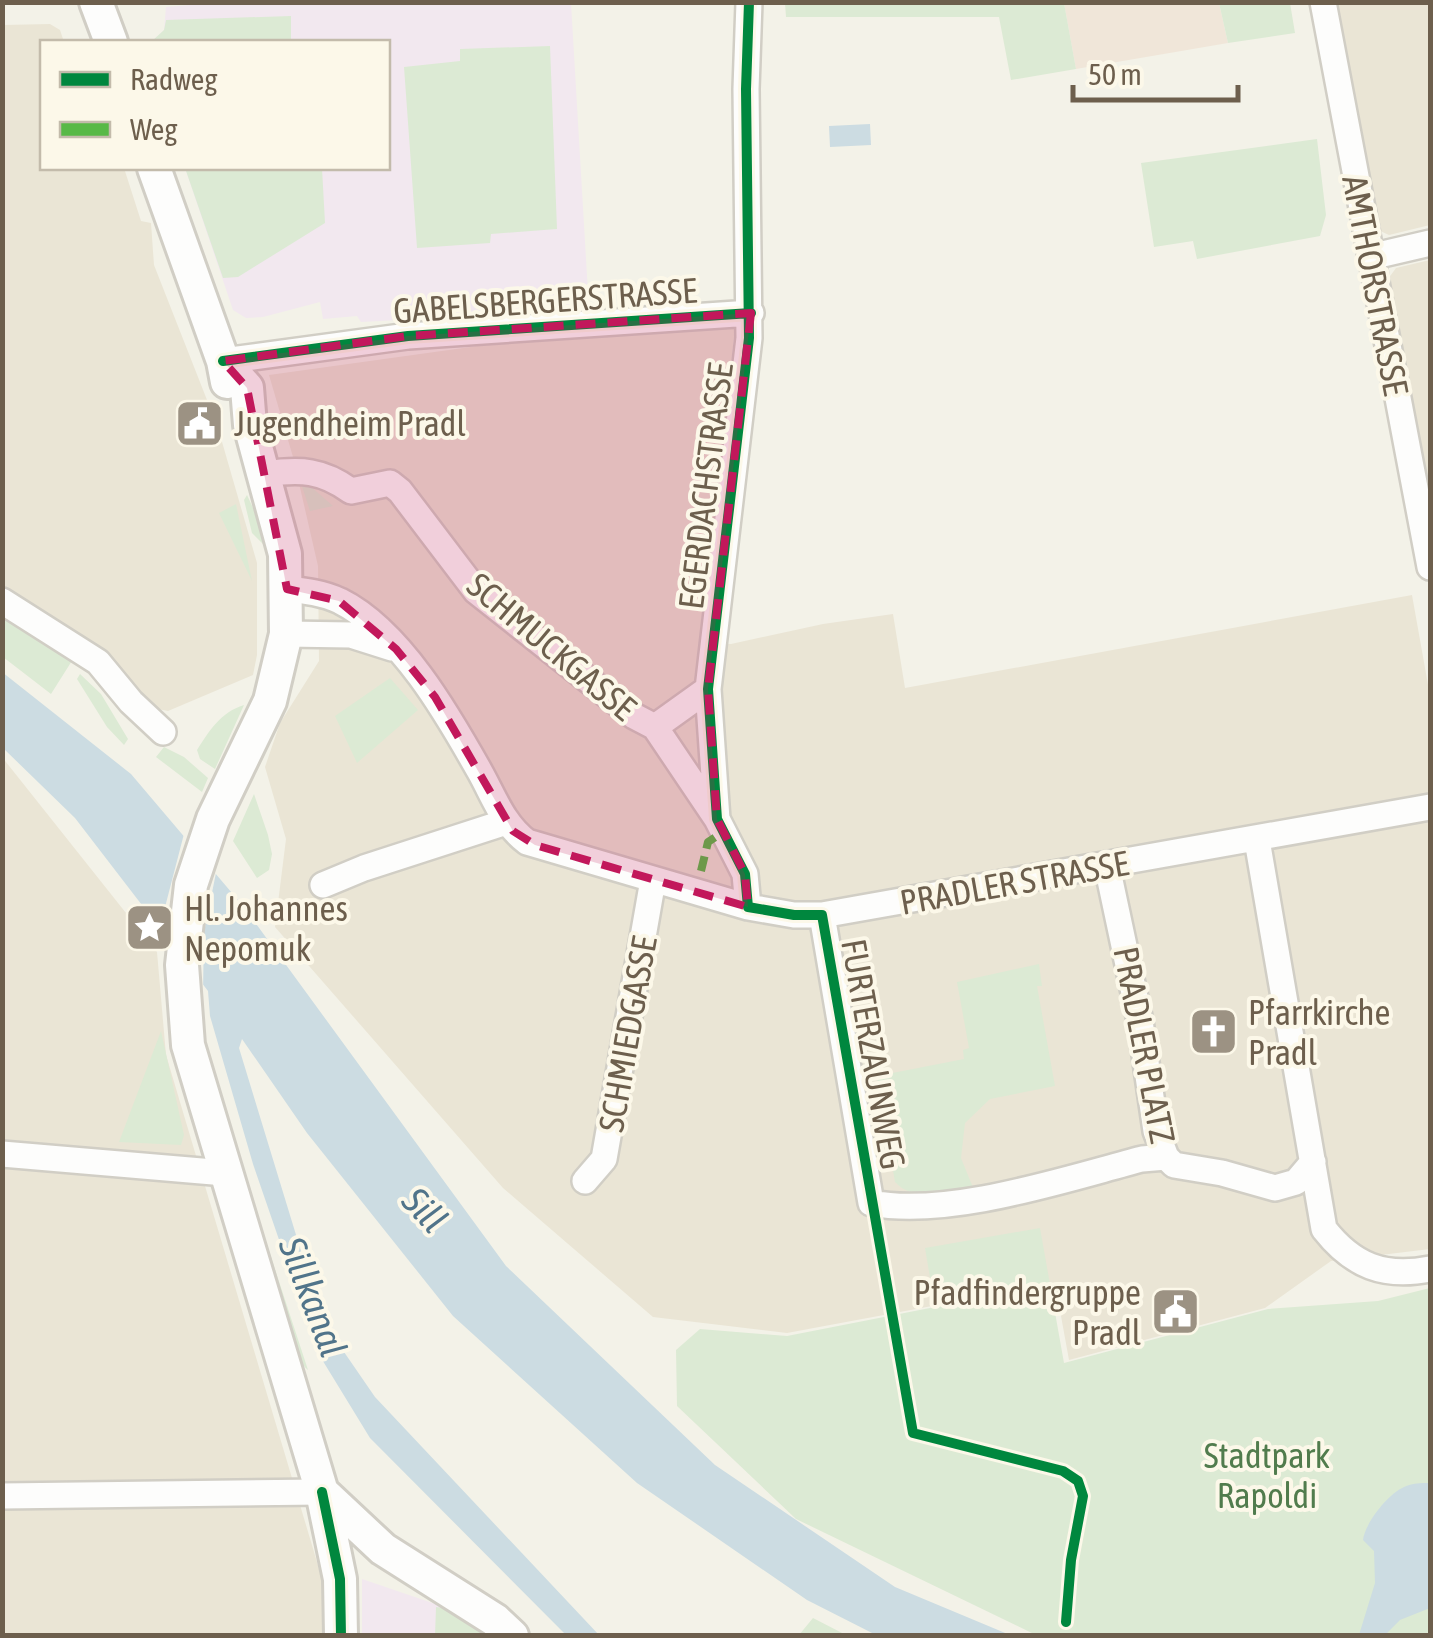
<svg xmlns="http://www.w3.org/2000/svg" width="1433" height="1638" font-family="'Asap Condensed',sans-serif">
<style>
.residential{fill:#eae5d5}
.commercial{fill:#f0e6d9}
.education{fill:#f2e8ef}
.green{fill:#dcead4}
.water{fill:#ccdce2}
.pier{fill:#f3f2e8}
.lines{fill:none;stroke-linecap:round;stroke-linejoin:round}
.minor-casing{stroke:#d1cec5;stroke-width:30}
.tertiary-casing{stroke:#d1cec5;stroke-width:38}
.minor{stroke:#fdfdfc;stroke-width:25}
.tertiary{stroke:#fdfdfc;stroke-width:32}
.quiet{stroke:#58b947;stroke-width:8;stroke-dasharray:15 8;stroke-linecap:butt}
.cycleway-casing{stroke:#fcf8e9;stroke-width:16}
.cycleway{stroke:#00873e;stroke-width:10}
.marked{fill:#c2185b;fill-opacity:0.2;stroke:#c2185b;stroke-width:8;stroke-dasharray:20 12;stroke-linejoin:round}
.labels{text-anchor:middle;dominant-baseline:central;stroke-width:8;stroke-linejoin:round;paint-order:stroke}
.street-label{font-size:35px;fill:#6d5f4d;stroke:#fcf8e9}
.poi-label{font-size:35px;fill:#6d5f4d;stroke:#fcf8e9;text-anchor:start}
.park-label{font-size:35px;fill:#517c4d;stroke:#fcf8e9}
.water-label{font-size:38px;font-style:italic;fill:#51748a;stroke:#fcf8e9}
</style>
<rect width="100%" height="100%" fill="#f3f2e8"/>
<!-- residential -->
<path class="residential" d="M1338 3H1430V225L1389 235 1378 230Z
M50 24 60 30 64 42H42V168H124L141 221 151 223 154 265 218 428 257 563V655L253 675 168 711 148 707 3 598V25Z
M1430 260V508L1388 279 1396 268Z
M736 320 699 642 731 644 823 624 893 614 905 688 1412 595 1430 696V1249L1331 1261 1265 1308 1069 1360 1055 1283 787 1333 653 1317 503 1188 275 927 286 839 265 767 280 723 319 661 318 566 293 457 269 375 600 329Z
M2 757 157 952 166 1055 317 1562 329 1605 330 1635H3Z"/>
<!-- commercial -->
<path class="commercial" d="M1064 3H1219L1228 43 1076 69Z"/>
<!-- education -->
<path class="education" d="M226 2 571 3 589 310 361 322 357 316 323 319 320 302 263 317 246 318 233 310 185 168H388V42H151L164 30 166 7Z
M362 1579 450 1609 483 1635H362Z"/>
<!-- green -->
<path class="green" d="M785 3H1064L1076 69 1011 80 999 17H786Z
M1219 3H1290L1295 33 1228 43Z
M291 16V42H151L164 30 166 20Z
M550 46 557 229 491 234 490 243 417 248 404 67 460 61V49Z
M1317 139 1326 215 1320 236 1197 259 1193 241 1154 247 1141 163Z
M185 168H322L325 223 238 277 223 278Z
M305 483 309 485 333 506 310 511 302 486Z
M247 495 261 525 265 546 252 533 244 500Z
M236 504 252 581 219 513Z
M2 611 75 656 51 694 3 657Z
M80 674 101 694 128 739 124 745 107 727 77 679Z
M390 678 418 710 357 763 335 716Z
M244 705 215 769 200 759 197 750C209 731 221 712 244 705Z
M164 747 184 757 208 778 202 792 156 757Z
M254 794 268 835 272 854 269 870 257 878 233 841Z
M1039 964 1042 986H1037L1055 1086 990 1099 965 1123 961 1158 974 1190C948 1192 914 1203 895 1182L877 1076 964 1059 963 1050 969 1048 957 982Z
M161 1031 184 1135 181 1145 119 1142Z
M252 1199 308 1370C287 1354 257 1234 247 1201Z
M1040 1228 1064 1363 1268 1309 1378 1301 1430 1288V1635H1036L796 1519 677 1406 676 1350 700 1329 787 1336 935 1307 925 1248Z
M436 1607 450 1609 483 1635 435 1636Z
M813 1618 846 1635H799Z"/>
<!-- water -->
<path class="water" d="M870 124 871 145 830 147 829 126Z
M2 672 131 774 243 906 506 1266 715 1465 895 1587 1010 1635H876L807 1600 637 1483 453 1316 307 1133 242 1039 239 1048 322 1320 375 1397 599 1635H566L370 1438 318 1353 253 1164 210 1016 208 991 75 818 3 748Z
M1430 1483V1608L1400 1620 1385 1635H1359L1375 1583 1374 1551 1363 1540C1365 1523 1388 1494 1404 1487 1412 1483 1421 1483 1430 1483Z"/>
<!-- pier -->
<path class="pier" d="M185 830 217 868 204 932 203 992 152 926 164 911Z"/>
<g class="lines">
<defs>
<path id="minor" d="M1323 2 1430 567
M1370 257 1430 243
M223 361 408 336 751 313
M265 474C301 469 322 470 351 491L390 483 400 491 476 591 634 716 655 727 717 819
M287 589C306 591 323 593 340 601 400 631 448 715 480 772 494 797 503 824 527 842L748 907 794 915H822L1430 807
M2 601 98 662 131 702 163 732
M286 634 351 635 392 648
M655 727 708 689
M1257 840 1324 1229C1353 1266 1384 1278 1430 1269
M1107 866 1140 1021 1156 1131 1166 1157 1174 1165 1222 1173 1275 1188 1296 1182 1313 1162
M323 885 364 868 506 822
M748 907 745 874 717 819 708 689 749 338 746 89 749 2
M822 915 871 1203C949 1218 1065 1179 1142 1159L1166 1157
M2 1154 225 1173
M585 1181 604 1159 653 880
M2 1496 322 1492"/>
<path id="tertiary" d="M96 2 111 42
M154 168 223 361 227 382
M223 361 247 388 250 425 285 554 286 634 270 701 213 819 191 885 182 965 188 1045 322 1492 340 1579 341 1636
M322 1492 383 1549 495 1620 512 1636"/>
</defs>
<!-- minor casing -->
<use href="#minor" class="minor-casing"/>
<!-- tertiary casing -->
<use href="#tertiary" class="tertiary-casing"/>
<!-- minor -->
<use href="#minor" class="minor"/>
<!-- tertiary -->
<use href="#tertiary" class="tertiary"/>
<!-- quiet -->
<path class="quiet" d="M701 871 708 842 720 834"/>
<defs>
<path id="cycleway" d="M749 2 746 89 749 338 708 689 717 819 745 874 748 907 794 915H822L913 1433 1063 1471 1078 1481 1083 1496 1071 1560 1066 1622
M223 361 408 336 751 313
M322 1492 340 1579 341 1636"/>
</defs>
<!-- cycleway casing -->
<use href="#cycleway" class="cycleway-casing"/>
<!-- cycleway -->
<use href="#cycleway" class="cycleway"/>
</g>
<!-- marked area -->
<path class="marked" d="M751 313 708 689 717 819 745 874 748 907 535 845 513 831 435 697 396 649 339 601 287 589 247 388 223 361 408 336Z"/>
<!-- icons -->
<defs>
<symbol id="civic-square" viewBox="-11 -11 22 22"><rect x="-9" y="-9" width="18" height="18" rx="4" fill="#9c9283" stroke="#fcf8e9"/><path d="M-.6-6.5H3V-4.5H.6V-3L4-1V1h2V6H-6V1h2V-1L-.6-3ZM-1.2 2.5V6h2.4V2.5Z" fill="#fff"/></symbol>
<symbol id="sight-square" viewBox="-11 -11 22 22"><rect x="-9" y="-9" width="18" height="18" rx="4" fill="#9c9283" stroke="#fcf8e9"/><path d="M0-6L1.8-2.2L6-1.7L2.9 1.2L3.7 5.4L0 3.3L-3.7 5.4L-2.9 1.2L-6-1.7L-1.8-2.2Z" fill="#fff"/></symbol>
<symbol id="church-square" viewBox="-11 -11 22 22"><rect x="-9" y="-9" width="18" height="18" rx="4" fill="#9c9283" stroke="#fcf8e9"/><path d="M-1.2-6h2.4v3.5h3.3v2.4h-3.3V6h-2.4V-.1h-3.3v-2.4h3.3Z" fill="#fff"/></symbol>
</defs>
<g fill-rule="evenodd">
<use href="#civic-square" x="172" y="396" width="55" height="55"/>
<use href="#sight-square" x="122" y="900" width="55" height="55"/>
<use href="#church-square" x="1186" y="1004" width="55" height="55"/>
<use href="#civic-square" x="1148" y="1284" width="55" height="55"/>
</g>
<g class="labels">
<!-- street labels -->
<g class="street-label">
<text transform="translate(1376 285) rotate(79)">AMTHORSTRASSE</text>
<text transform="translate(545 300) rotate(-4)">GABELSBERGERSTRASSE</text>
<text transform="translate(705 486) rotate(-83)">EGERDACHSTRASSE</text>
<text transform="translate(552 646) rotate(40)">SCHMUCKGASSE</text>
<text transform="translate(1014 882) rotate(-10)">PRADLER STRASSE</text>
<text transform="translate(627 1034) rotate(-80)">SCHMIEDGASSE</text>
<text transform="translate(1145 1045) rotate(79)">PRADLER PLATZ</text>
<text transform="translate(874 1054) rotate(80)">FURTERZAUNWEG</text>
</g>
<!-- poi labels -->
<g class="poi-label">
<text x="234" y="423">Jugendheim Pradl</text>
<text x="184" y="908">Hl. Johannes<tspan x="184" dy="40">Nepomuk</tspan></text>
<text x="1248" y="1012">Pfarrkirche<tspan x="1248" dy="40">Pradl</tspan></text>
<text x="1141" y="1292" text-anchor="end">Pfadfindergruppe<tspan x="1141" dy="40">Pradl</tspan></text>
</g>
<!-- park labels -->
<g class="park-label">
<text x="1267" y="1455">Stadtpark<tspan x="1267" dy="40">Rapoldi</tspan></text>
</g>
<!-- water labels -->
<g class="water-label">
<text transform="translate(425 1210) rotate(47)">Sill</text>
<text transform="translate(313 1297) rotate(69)">Sillkanal</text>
</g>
</g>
<!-- border -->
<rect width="1433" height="1638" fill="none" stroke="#6d5f4d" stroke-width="10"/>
<!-- legend -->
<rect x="40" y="40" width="350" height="130" fill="#fcf8e9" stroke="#c3bbab" stroke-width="2.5"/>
<rect x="60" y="72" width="50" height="15" fill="#00873e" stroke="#c3bbab" stroke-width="2.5"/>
<text x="130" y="90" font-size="30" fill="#6d5f4d">Radweg</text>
<rect x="60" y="122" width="50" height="15" fill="#58b947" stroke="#c3bbab" stroke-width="2.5"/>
<text x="130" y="140" font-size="30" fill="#6d5f4d">Weg</text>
<!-- scale -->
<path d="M1073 85v15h165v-15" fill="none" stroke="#6d5f4d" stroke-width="5"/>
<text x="1088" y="85" font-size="30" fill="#6d5f4d" stroke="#fcf8e9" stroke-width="8" paint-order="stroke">50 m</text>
</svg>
